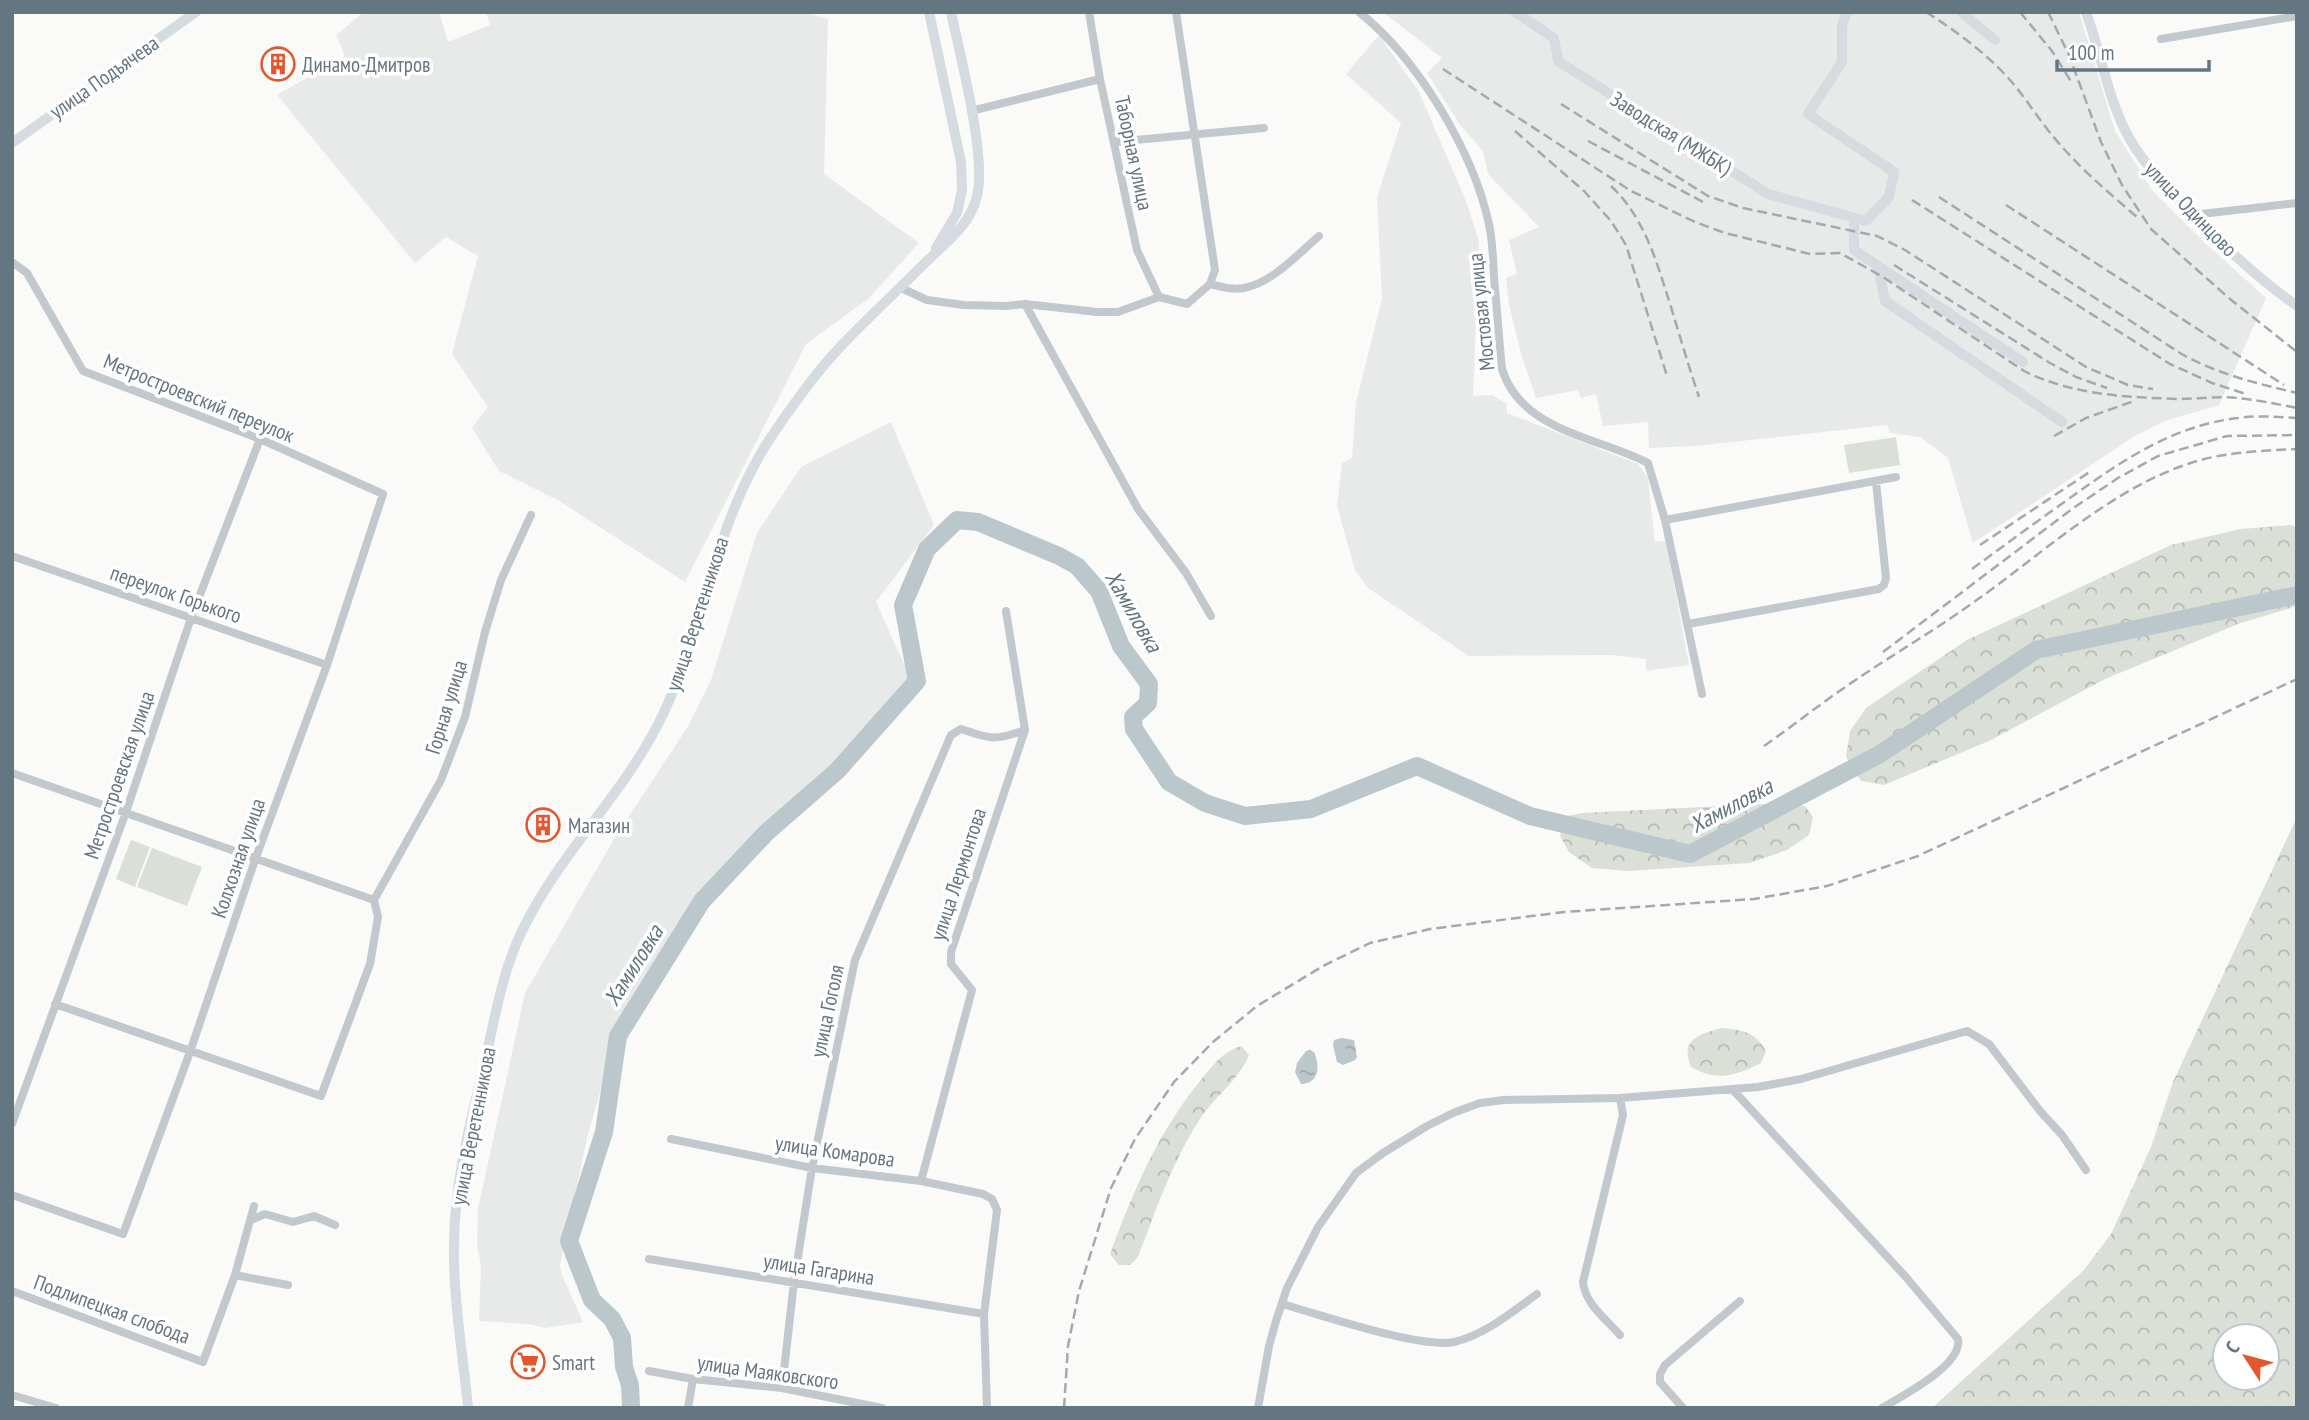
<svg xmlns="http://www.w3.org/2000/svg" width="2309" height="1420" font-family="'PT Sans Narrow',sans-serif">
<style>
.built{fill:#e8e9e9}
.forest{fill:url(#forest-crowns);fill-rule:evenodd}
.park{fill:#dadfd7}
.water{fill:url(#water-ripples)}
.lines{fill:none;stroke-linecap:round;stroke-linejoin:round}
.river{stroke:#bbc7cb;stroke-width:18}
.street{stroke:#c3c8cc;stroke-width:8}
.secondary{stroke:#d6dbdf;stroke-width:10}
.rail{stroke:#a2aab0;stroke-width:2.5;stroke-dasharray:10 5;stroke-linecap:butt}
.labels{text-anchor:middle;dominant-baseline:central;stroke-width:7;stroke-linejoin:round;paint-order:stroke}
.poi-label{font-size:21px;fill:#657683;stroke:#fff;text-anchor:start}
.street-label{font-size:21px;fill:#657683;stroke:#fff}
.water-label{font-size:23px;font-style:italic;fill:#60757c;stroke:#fff}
</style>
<defs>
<pattern id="forest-crowns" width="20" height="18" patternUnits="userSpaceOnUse" patternTransform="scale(1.75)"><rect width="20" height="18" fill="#dadfd7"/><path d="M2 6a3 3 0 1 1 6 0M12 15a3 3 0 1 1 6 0" fill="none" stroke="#b4b9b4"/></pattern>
<pattern id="water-ripples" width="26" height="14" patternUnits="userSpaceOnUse" patternTransform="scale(1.75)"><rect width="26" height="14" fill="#bbc7cb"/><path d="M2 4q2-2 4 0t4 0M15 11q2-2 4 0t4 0" fill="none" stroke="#9ca6aa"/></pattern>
</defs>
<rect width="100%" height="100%" fill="#fafaf8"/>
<!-- built -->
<path class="built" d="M364 12H439L448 42 490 25 486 12H804L828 19 824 174 919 243 868 299 806 344 685 582 561 502 499 471 472 428 488 407 452 354 478 256 446 237 415 263 277 95 345 56 336 35Z
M1383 12H2079L2115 131 2152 190 2202 240 2266 298 2219 405 2165 421 2135 436 1973 543 1948 458 1920 437 1890 433 1887 425 1695 446 1649 448 1648 422 1603 426 1596 394 1581 398 1578 390 1536 398 1521 354 1509 304 1506 278 1517 274 1509 240 1539 227 1488 174 1483 151 1460 125 1427 73 1442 58Z
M1379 35 1419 92 1466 201 1479 241 1473 396 1492 395 1507 404V413L1638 464 1648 478 1655 542 1666 541 1689 665 1646 671V659L1611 655 1469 656 1368 588 1355 570 1337 506 1342 463 1352 458 1356 402 1382 299 1377 197 1401 123 1346 74Z
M891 422 934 525 876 602 910 677 808 790 787 808 688 915 616 1036 587 1138 560 1266 562 1275 583 1322 546 1328 528 1324 479 1321 481 1266 477 1243 478 1209 525 993 617 834 687 728 711 680 757 533 801 467Z"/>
<!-- forest -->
<path class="forest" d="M2290 525 2297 527V606L2238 624 2105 679 1989 741 1884 785 1861 781 1846 757 1850 731 1866 708 1967 640 2171 545 2241 529Z
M1764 804 1805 806 1813 817 1809 835 1787 850 1749 863 1628 871 1592 868 1569 852 1560 836 1568 816 1582 813Z
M2297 817V1408H1932L2084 1270 2111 1234 2151 1147 2173 1082ZM2267 1336V1378H2225V1336Z
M1721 1028C1742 1030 1755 1031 1766 1051L1761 1063C1734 1076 1718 1082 1691 1067 1680 1039 1698 1035 1721 1028Z
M1241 1046 1249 1055C1239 1080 1215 1096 1200 1119 1172 1162 1156 1210 1138 1257L1130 1265H1119L1110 1254C1134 1190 1157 1134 1200 1081 1212 1066 1222 1052 1241 1046Z"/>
<!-- park -->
<path class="park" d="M1896 437 1900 465 1849 473 1844 445Z
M131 840 150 847 135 887 116 879Z
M152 848 202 867 187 906 137 887Z"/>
<!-- water -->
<path class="water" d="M1342 1038 1354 1040 1357 1057 1355 1060 1343 1065 1337 1062 1333 1045 1334 1040Z
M1310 1050 1314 1052C1320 1066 1320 1083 1301 1084L1295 1072 1297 1063 1306 1051Z"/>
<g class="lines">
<!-- river -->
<path class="river" d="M631 1408 630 1385 624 1367 622 1338 612 1319 592 1300 569 1241 604 1132 618 1036 702 901 766 833 837 771 917 681 903 605 927 549 957 520 978 522 1059 556 1077 566 1099 591 1121 646 1149 684 1148 703 1133 717 1134 729 1169 782 1205 803 1245 816 1311 809 1417 766 1530 816 1690 854 1880 754 2036 650 2297 595"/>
<!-- street -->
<path class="street" d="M1089 12 1100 79 1137 250 1159 297
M1176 12 1215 270 1210 284
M1359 12C1418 59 1473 151 1489 224 1493 242 1493 260 1494 278 1497 308 1499 339 1502 369 1521 431 1598 437 1648 463L1665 520 1702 694
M2161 39 2297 16
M971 111 1100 79
M1114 142 1264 128
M2193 215 2297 203
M12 262 27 273 83 371 260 439 383 494 327 665 255 860 190 1052 123 1234 12 1195
M901 288 927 300 964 305 1006 306 1025 304 1097 312H1118L1159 297 1187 304 1210 284C1222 287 1236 291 1248 287 1275 280 1299 253 1319 236
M1025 304 1138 509 1186 573 1211 616
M1665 520 1896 477
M12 556 327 665
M1688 624 1879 589 1884 585 1886 578 1876 482
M12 773 374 900
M374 900 441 780 465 717 485 632 501 580 531 515
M55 1004 321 1096 370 964 378 917 374 900
M1733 1090 1905 1276 1958 1339C1963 1365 1902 1396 1882 1408
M1620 1098 1623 1115 1583 1282C1585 1304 1606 1319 1620 1335
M12 1124 126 812 191 618 260 439
M671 1139 812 1168 921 1181 983 1194 992 1199 997 1210 984 1314 987 1408
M921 1181 972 990 951 964V952L1025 730 1006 611
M251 1220 265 1214 293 1222 314 1216 335 1225
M649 1259 984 1314
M235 1275 288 1285
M12 1291 203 1362 235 1275 254 1206
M1282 1304C1319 1314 1420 1349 1454 1342 1485 1335 1512 1312 1537 1294
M649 1371 693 1379 782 1388 882 1408
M782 1388 794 1282 812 1168 855 960 951 735 961 729C991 739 994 741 1025 730
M12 1395 56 1408
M688 1408 693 1379
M1258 1408 1269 1346 1276 1321 1287 1288 1318 1227 1356 1173 1383 1153 1427 1126 1453 1113 1480 1103 1504 1100 1620 1098 1758 1087 1801 1079 1967 1031 1989 1044 2040 1111 2062 1135 2086 1170
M1683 1408 1660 1382V1374L1665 1365 1740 1301"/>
<!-- secondary -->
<path class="secondary" d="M929 12 961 162 962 190 957 213 936 248
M1515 12 1554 38 1558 61 1768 194 1866 221 1889 197 1894 172 1808 114 1842 62V25L1847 12
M1961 12 1995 40
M2086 12C2100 51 2107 93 2125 130 2138 157 2160 180 2181 202 2216 239 2254 276 2297 306
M12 143 196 12
M1854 218V250L2023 362
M1878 266 1885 301 2062 422
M468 1408C463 1354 453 1299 454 1245 454 1180 472 1116 487 1053 496 1011 504 966 524 927 562 850 628 790 664 712 708 617 714 520 775 431 796 401 817 371 842 345 869 317 898 290 925 263 946 242 970 226 977 196 987 158 960 55 951 12"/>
<!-- rail -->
<path class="rail" d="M1926 12C1956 31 1986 53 2010 80 2025 97 2037 117 2052 135 2077 166 2108 192 2138 218
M2020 12 2052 51 2072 83
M2048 12 2069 55 2101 142 2122 185 2151 229 2230 299 2297 352
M1443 69 1631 191 1695 222 1725 233 1810 254 1840 253 1883 277 2024 371C2073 395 2124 397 2178 399 2198 399 2218 396 2238 398 2257 400 2277 404 2297 408
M1561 104 1708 196 1743 208 1877 236 1905 250 2086 367 2128 385 2153 389
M1515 131 1584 191 1611 221 1626 245 1667 376
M1588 141 1705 203
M1611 186C1645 218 1657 263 1671 307 1680 337 1689 367 1699 397
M1939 197 2180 353C2217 374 2255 383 2297 393
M1912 200 2170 364 2212 383 2246 394
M2006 205 2284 385
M1894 265 2050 363 2076 377 2107 388
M2054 436 2086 418 2134 401
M1980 545 2091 471
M1972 569C2002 547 2032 525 2063 503 2117 464 2170 426 2238 418 2258 415 2277 417 2297 418
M1883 652 2072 509 2118 478 2158 456 2227 436 2297 435
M1764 746C1790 728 1815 708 1841 690 1885 659 1931 633 1974 602 2038 557 2108 492 2182 466 2219 452 2258 451 2297 449
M1064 1408 1068 1346 1079 1291 1111 1188 1135 1139 1174 1082 1213 1042 1257 1006 1323 966 1370 943 1430 929 1564 912 1754 899 1827 886 1918 856 2297 679"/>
</g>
<!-- icons -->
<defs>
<symbol id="building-ring" viewBox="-11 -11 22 22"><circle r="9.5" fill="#fff" stroke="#e4572e" stroke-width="1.5"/><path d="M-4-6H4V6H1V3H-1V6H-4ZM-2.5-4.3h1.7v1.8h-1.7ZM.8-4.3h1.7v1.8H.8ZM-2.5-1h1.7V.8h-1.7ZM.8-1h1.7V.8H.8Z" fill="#e4572e"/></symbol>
<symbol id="supermarket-ring" viewBox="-11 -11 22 22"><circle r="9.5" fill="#fff" stroke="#e4572e" stroke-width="1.5"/><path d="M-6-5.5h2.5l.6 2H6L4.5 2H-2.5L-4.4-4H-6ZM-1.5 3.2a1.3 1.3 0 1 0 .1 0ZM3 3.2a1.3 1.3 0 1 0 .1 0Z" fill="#e4572e"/></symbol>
</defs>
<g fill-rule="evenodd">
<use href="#building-ring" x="259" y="45" width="38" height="38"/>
<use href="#building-ring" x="524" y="806" width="38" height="38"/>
<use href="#supermarket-ring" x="509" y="1343" width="38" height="38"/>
</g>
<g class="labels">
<!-- poi labels -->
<g class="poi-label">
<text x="302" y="64">Динамо-Дмитров</text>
<text x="568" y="825">Магазин</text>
<text x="552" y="1362">Smart</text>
</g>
<!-- street labels -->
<g class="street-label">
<text transform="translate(104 77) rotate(-35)">улица Подъячева</text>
<text transform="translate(1671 133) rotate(32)">Заводская (МЖБК)</text>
<text transform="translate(1134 153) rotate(78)">Таборная улица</text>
<text transform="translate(2191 209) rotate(46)">улица Одинцово</text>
<text transform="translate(1481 312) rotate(-96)">Мостовая улица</text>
<text transform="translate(199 398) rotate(22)">Метростроевский переулок</text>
<text transform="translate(176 594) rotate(19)">переулок Горького</text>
<text transform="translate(697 614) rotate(-72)">улица Веретенникова</text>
<text transform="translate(446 707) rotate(-73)">Горная улица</text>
<text transform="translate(119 775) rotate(-71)">Метростроевская улица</text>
<text transform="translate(238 858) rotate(-71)">Колхозная улица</text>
<text transform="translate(958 874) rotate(-72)">улица Лермонтова</text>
<text transform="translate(827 1011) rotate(-78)">улица Гоголя</text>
<text transform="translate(473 1126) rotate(-79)">улица Веретенникова</text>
<text transform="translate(835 1151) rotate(8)">улица Комарова</text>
<text transform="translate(819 1269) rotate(9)">улица Гагарина</text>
<text transform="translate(112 1309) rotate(20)">Подлипецкая слобода</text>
<text transform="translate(768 1372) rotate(8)">улица Маяковского</text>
</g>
<!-- water labels -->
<g class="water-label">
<text transform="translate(1134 611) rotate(60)">Хамиловка</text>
<text transform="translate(1731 805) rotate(-28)">Хамиловка</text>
<text transform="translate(633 965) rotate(-58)">Хамиловка</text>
</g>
</g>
<!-- border -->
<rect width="2309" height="1420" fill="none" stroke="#657683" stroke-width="28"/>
<!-- north arrow -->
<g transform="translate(2246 1357) rotate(306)"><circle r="33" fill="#ffffff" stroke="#c1c8cd" stroke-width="2"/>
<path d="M0-5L12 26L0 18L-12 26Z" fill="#e4572e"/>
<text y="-10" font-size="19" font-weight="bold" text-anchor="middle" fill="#657683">С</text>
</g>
<!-- scale -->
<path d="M2057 60v10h152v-10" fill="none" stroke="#657683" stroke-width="3.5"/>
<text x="2068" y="60" font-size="21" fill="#657683" stroke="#ffffff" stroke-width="5" paint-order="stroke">100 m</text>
</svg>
